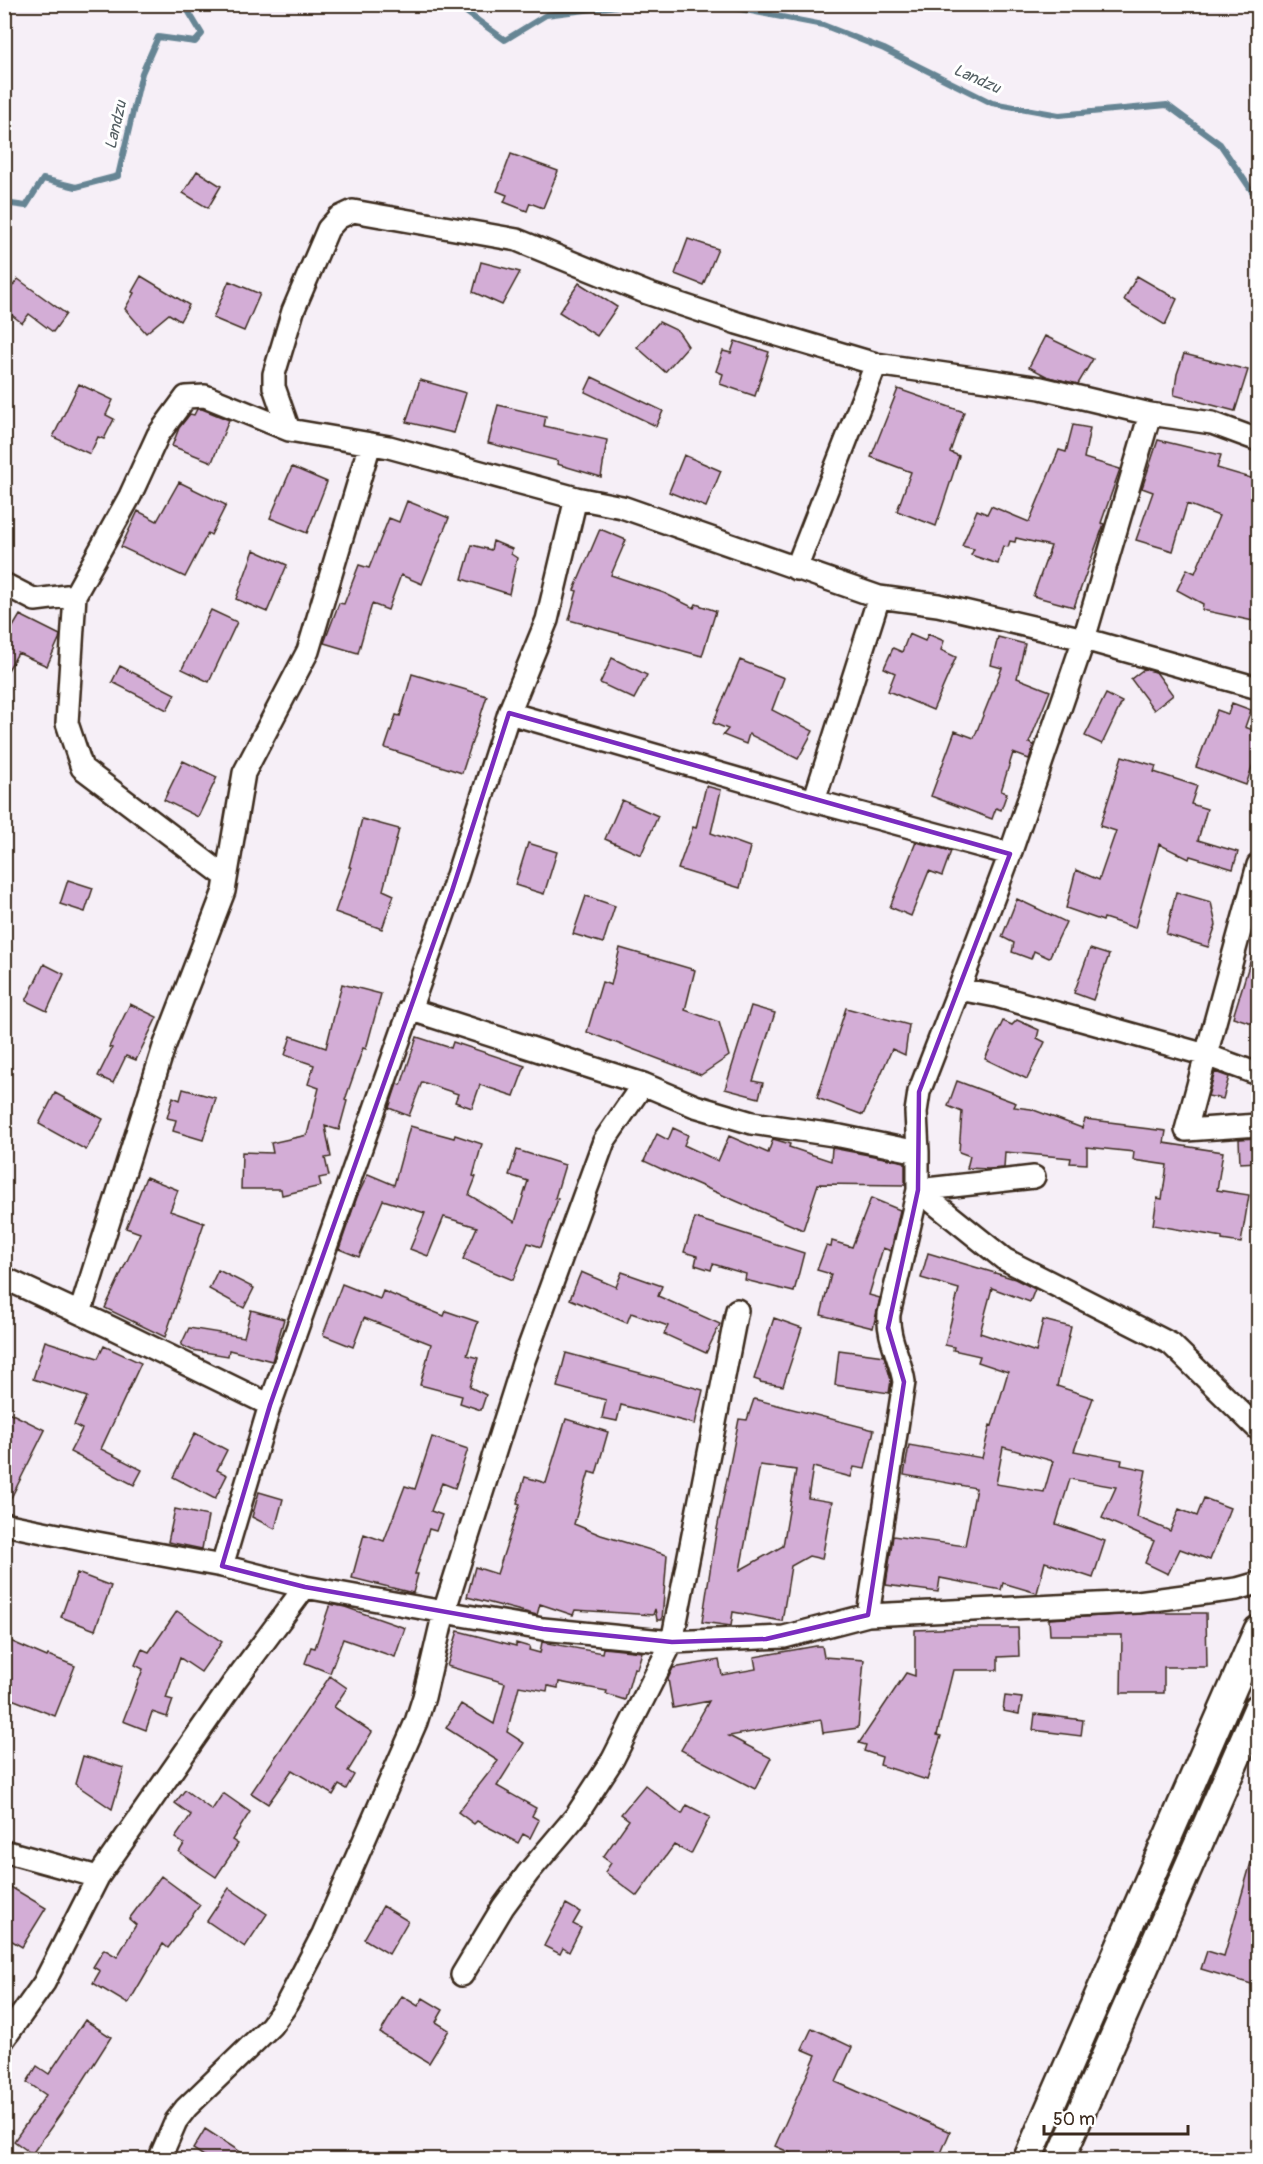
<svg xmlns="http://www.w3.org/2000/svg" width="1263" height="2164" font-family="Pangolin,sans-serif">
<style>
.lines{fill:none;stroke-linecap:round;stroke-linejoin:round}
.stream{stroke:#668594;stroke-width:6}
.building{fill:#d3add6;stroke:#3b2a1e;stroke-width:1.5;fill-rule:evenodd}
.minor-casing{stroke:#3b2a1e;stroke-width:26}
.tertiary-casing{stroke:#3b2a1e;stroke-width:32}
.minor{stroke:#fff;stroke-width:21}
.tertiary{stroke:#fff;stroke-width:27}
.marked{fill:none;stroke:#7b2cbf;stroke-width:4.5;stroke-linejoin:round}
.labels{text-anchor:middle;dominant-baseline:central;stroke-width:6;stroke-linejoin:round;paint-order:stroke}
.water-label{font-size:16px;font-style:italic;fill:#545f63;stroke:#fff}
</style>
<rect width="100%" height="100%" fill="#f6eff7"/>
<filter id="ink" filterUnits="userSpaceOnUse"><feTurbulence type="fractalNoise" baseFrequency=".0167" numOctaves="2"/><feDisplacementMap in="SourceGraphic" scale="12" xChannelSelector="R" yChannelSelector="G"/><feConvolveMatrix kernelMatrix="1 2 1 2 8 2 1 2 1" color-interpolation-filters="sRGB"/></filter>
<g filter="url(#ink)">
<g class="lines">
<!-- stream -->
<path class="stream" d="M455 4 505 40 546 15 633 4
M690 4 730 7 823 25 884 49 992 103 1059 115 1167 105 1220 144 1258 200
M4 203 26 206 43 179 76 187 118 176 142 73 158 37 195 42 202 34 187 9 192 4"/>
</g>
<!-- building -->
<path class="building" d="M511 154 558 171 543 208 530 203 527 211 504 202 507 195 497 191Z
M197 171 221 186 208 208 183 193Z
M688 239 718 249 703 285 675 274Z
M481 262 520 272 502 305 473 292Z
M141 276 189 305 180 321 169 314 146 333 125 309 134 293 132 292Z
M1137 276 1177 299 1165 325 1124 300Z
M18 279 66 314 53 332 29 314 22 323 4 309V297Z
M229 281 260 294 244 331 213 318Z
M579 283 617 307 597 336 559 312Z
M659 322 678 331 688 346 665 372 637 347Z
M1045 336 1093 359 1078 384 1048 377 1029 367Z
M735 341 769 352 755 396 720 384 723 374 716 371 723 351 731 353Z
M1184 354 1248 370 1235 411 1174 395 1177 374Z
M592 377 663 411 656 426 585 392Z
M420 380 466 393 454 433 406 422Z
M79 384 113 400 106 415 114 419 104 439 98 437 90 454 53 437Z
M898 389 964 412 950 452 959 456 936 526 897 511 911 472 871 457Z
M498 405 546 416 544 426 607 440 601 477 557 464 558 461 488 443Z
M197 409H202L229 420 212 462 172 446 179 428 190 414 194 415Z
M1073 425 1090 428 1084 458 1120 469 1101 523 1104 524 1074 607 1033 596 1051 546 1016 538 1015 542 1010 541 1008 547 1003 546 998 564 971 555 974 549 962 546 977 510 987 514 991 506 1029 522 1059 450 1066 452Z
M1158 440 1221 455 1217 468 1258 480V622L1202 610 1203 604 1177 590 1187 569 1195 573 1219 516 1187 504 1173 551 1136 540 1153 492 1142 488Z
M684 455 721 471 706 507 669 492Z
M292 467 327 482 307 533 270 518Z
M179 482 226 505 211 535 208 533 185 577 121 547 138 511 157 521Z
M407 501 449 518 422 584 401 575 388 610 372 604 358 653 324 643 339 603 344 604 359 565 369 568 389 518 399 522Z
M600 529 626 540 611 575 664 593 694 608 696 604 716 611 702 656 569 620 577 591 574 590Z
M493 541 512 549 511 554 517 558 509 594 462 579 472 545 491 550Z
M254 550 287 565 267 612 236 599Z
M211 610 237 622 209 682 182 669Z
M20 615 60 635 59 639 47 666 18 653 4 677V642Z
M909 634 925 641 928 634 944 641 941 650 956 657 933 710 888 691 895 673 884 668 893 648 902 652Z
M998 637 1025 644 1017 678 1050 691 1029 743 1034 745 1029 759 1013 753 1001 791 1007 793 1001 810 996 808 992 819 931 796 955 731 974 738 1002 668 991 665Z
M612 658 647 675 634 699 600 683Z
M740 660 784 678 772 710 813 731 798 759 749 734 746 744 723 735 728 729 713 723Z
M120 666 175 694 167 710 112 682Z
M1144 669 1156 672 1173 695 1154 710 1131 679Z
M412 674 487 696 462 773 385 748 396 715 400 716Z
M1106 694 1122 702 1102 744 1085 736Z
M1232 703 1251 710 1245 727 1258 732V749L1246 785 1196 767 1217 710 1228 714Z
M1122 756 1156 766 1154 772 1197 786 1191 804 1207 809 1198 840 1238 852 1233 869 1190 856 1189 859 1159 844 1135 928 1104 918 1103 921 1066 908 1076 870 1099 880 1116 831 1100 826Z
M183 761 217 777 198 817 164 800Z
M706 786 721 790 711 833 750 847 740 888 678 869 693 827 696 828Z
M622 800 658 816 641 855 605 839Z
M362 819 399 829 383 890 394 895 382 929 335 912 351 867H349Z
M916 842 951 851 942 876 929 871 911 916 890 907Z
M528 843 557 852 544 894 515 885Z
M68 880 93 888 85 912 60 904Z
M1176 892 1211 902 1216 925 1208 947 1166 934Z
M586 896 615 906 603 943 573 934Z
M1017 899 1066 922 1049 958 1034 951 1031 959 1012 952 1014 943 1002 937Z
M1255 946 1258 947V1025L1233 1017Z
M620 948 695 970 685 1010 719 1022 729 1056 701 1075 587 1032 602 982 611 985Z
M1090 949 1109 955 1093 1000 1074 993Z
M44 964 64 974 47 1011 26 1001Z
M342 984 381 994 366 1049 363 1048 345 1100 347 1101 339 1130 325 1126 331 1157 325 1158 329 1176 319 1178 321 1186 282 1195 281 1189H241L242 1152 273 1153 271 1143 307 1135 319 1088 308 1084 314 1065 285 1055 291 1036 326 1048Z
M130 1004 157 1017 136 1060 126 1056 113 1083 98 1076 112 1048 109 1047Z
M751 1006 775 1013 753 1081 763 1083 759 1098 725 1089Z
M846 1008 909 1025 905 1055 892 1049 863 1115 817 1098Z
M1017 1020 1039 1030 1037 1038 1045 1042 1027 1079 985 1059 1003 1021 1012 1025Z
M417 1037 451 1048 453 1042 525 1066 514 1096 480 1085 472 1108 455 1102 458 1094 422 1082 409 1116 389 1108 397 1084 401 1085Z
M1215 1072 1229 1077 1223 1099 1208 1096Z
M957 1081 1016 1103 1014 1107 1031 1109 1082 1128 1085 1119 1125 1124V1126L1166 1131 1164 1143 1223 1152 1217 1190 1249 1195 1241 1243 1222 1240V1237L1153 1225 1157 1198 1162 1199 1167 1165 1133 1160 1134 1152 1087 1147V1164L1070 1163 1071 1158 1005 1152 1004 1168 988 1169 967 1168 970 1156 959 1152 962 1112 948 1106Z
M183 1089 216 1098 203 1140 173 1131 176 1120 167 1118 173 1097 180 1100Z
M55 1093 103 1119 86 1150 39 1124Z
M410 1126 454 1138 455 1135 482 1144 473 1176 476 1177 469 1195 515 1222 528 1181 509 1175 517 1150 565 1165 555 1198 558 1199 541 1247 528 1243 513 1280 463 1259 477 1227 444 1217 428 1256 410 1249 425 1213 383 1200 359 1257 339 1249 357 1197 368 1174 394 1185Z
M673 1128 688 1135 684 1145 718 1161 729 1136 768 1153 773 1139 790 1144 789 1147 831 1161 832 1148 905 1162V1185L818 1184 803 1230 688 1180 687 1181 644 1161 657 1134 668 1140Z
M1258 1138V1162L1240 1163 1239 1139Z
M146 1177 178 1190 170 1211 204 1223 165 1337 105 1308 140 1233 126 1228Z
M871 1198 900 1210 891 1251 883 1248 869 1295 880 1298 873 1328 821 1315 831 1274 817 1270 826 1246 831 1247 832 1241 852 1247Z
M695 1218 804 1253 794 1292 745 1280 746 1274 713 1264 711 1270 695 1265 697 1256 684 1252Z
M928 1253 1015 1279 1035 1289 1030 1302 992 1288 980 1333 1036 1352 1043 1320 1071 1327 1057 1386 1093 1398 1074 1451 1122 1460 1121 1465 1146 1470 1137 1517 1170 1531 1179 1509 1197 1516 1204 1498 1230 1508 1210 1560 1180 1549 1168 1574 1145 1563 1154 1541 1102 1518 1116 1487 1070 1479 1056 1524 1105 1541 1093 1578 1045 1562 1037 1593 1003 1583 1001 1590 940 1578 938 1592 886 1585 893 1536 965 1546 976 1488 904 1475 909 1445 982 1458 990 1425 992 1426 1008 1372 978 1362 980 1356 953 1350 954 1347 945 1345 959 1289 921 1278ZM1003 1447 1053 1461 1044 1492 996 1484Z
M218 1270 254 1288 244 1308 209 1289Z
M581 1272 616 1287 622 1272 662 1286 658 1296 720 1324 706 1353 664 1334 668 1326 631 1313 627 1323 570 1299Z
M342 1284 380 1299 383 1291 444 1316 446 1311 478 1322 467 1355 478 1358 470 1387 486 1395 481 1410 460 1403 462 1396 420 1385 431 1344 364 1318 353 1347 323 1335Z
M251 1310 284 1319 272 1361 229 1350 228 1356 192 1350 181 1345 189 1328 244 1337Z
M774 1318 802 1328 783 1386 760 1382V1381L754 1379Z
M45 1341 98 1358 104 1346 141 1363 101 1449 142 1470 134 1485 70 1452 82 1429 74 1425 87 1397 33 1379Z
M839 1350 884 1356 891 1380 889 1393 835 1385Z
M566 1353 703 1390 695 1424 621 1405 617 1421 602 1418 606 1400 557 1387Z
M754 1399 874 1430 865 1469 854 1467 851 1477 813 1467 808 1498 832 1502 822 1559 809 1556 791 1566 782 1621 733 1612 731 1626 702 1622 715 1539 739 1419 747 1420ZM760 1465 796 1470 783 1546 740 1570Z
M4 1410 45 1430 4 1512Z
M566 1419 608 1432 596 1474 589 1472 574 1524 601 1535 667 1555 662 1620H657L655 1609 653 1615 575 1610 573 1615 540 1604 537 1615 467 1597 475 1567 497 1574 520 1504 517 1503 525 1477 546 1483Z
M195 1433 227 1450 217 1470 227 1475 215 1499 173 1477Z
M432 1437 468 1449 455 1488 442 1483 431 1511 442 1515 436 1531 429 1529 415 1574H418L413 1593 352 1578 364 1534 384 1541 405 1486 415 1489Z
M259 1492 283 1499 275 1529 252 1517Z
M175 1509 208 1516 202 1549 168 1542Z
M77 1573 111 1586 95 1630 61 1617Z
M330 1604 345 1607 405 1628 395 1657 343 1639 330 1673 305 1663 311 1647 315 1648Z
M177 1611 222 1642 201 1672 180 1658 166 1698 173 1700 167 1717 152 1712 146 1730 123 1721 143 1669 135 1665 142 1649 149 1652Z
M1152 1613H1206L1207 1667H1164V1693H1121L1122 1635H1050L1049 1619Z
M962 1628H1018L1019 1656 998 1657V1670H953L937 1735 941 1736 927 1780 880 1765 882 1757 864 1751 866 1745 859 1743 906 1673 915 1676V1630Z
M458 1631 516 1646V1643L530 1647 529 1650 540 1653 542 1642 602 1653 603 1648 642 1652 637 1669 634 1668 625 1700 606 1694 607 1691 559 1682 558 1688 548 1686 547 1691 519 1686 507 1732 524 1743 497 1786 536 1808 532 1816 539 1820 530 1838 523 1834 518 1843 477 1821 474 1824 458 1812 498 1761 446 1728 461 1704 494 1724 505 1683 447 1666Z
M8 1640 47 1657 48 1655 75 1666 55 1716 4 1696V1649Z
M816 1646H822L824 1657 864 1660 858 1728 823 1733 821 1720 729 1736 771 1758 755 1789 681 1750 709 1701 673 1708 668 1679 673 1668 719 1660 722 1675 756 1669 754 1657Z
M330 1676 347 1688 334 1707 372 1732 348 1771 354 1775 346 1789 339 1785 333 1795 292 1770 268 1804 251 1793Z
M1005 1696 1022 1698 1019 1714 1003 1711Z
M1035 1714 1083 1720 1081 1736 1033 1730Z
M83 1756 124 1768 112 1809 75 1784Z
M645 1785 682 1814 687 1805 710 1817 691 1854 674 1845 637 1896 605 1872 611 1863 603 1857 629 1820 621 1814Z
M185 1790 212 1810 223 1793 250 1812 232 1840 238 1844 216 1877 179 1852 184 1844 175 1838 191 1815 175 1803Z
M1254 1852 1258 1853V1986L1201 1969 1207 1951 1224 1956Z
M161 1876 200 1905 168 1948 163 1944 128 2004 93 1983 100 1971 93 1967 104 1949 117 1957 136 1925 129 1919Z
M4 1883 46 1908 22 1947 4 1936Z
M229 1888 267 1914 245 1947 207 1921Z
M566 1904 580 1912 573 1924 581 1928 569 1952 563 1948 560 1954 544 1946Z
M383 1906 408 1921 389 1954 364 1939Z
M402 1996 418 2006 423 1998 443 2010 436 2022 449 2030 429 2063 380 2033Z
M85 2020 111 2037 76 2092 32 2154 14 2141 46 2095 27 2082 37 2066 49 2074Z
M812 2028 852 2047 836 2082 950 2132 938 2160H806L775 2146 816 2055 802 2049Z
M205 2129 253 2160H210L193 2149Z"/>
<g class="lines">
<defs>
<path id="minor" d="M289 430 274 387V374L293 311 328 229 338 218 353 211 517 240 647 293 737 323 876 364 1041 388 1150 414 1212 423 1258 440
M796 569 876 364
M4 584 35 600 75 595 130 496 158 435 186 397 205 396 289 430 389 447 576 498
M75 595 67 723 82 768 226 877
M814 801 879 597
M1010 854 814 801 509 713 547 620 576 498 622 507 879 597 938 605 1084 639 1150 414
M959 989 1010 854 1084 639 1258 688
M409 1009 643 1084
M1258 1074 1206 1055 1186 1130 1258 1125
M918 1152 916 1112 919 1092 959 989 996 996 1206 1055 1258 865
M918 1190 1004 1259 1171 1344 1258 1429
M918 1190 1034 1177
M4 1278 110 1327 270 1405
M80 1313 164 1047 224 891 244 773 308 651 370 444
M4 1524 97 1543 222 1566 305 1587 444 1612 543 1629 672 1642 784 1637 868 1615 1138 1602 1237 1589 1258 1583
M222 1566 270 1405 452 891 509 713
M4 1851 98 1877 234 1682 305 1587
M462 1975 503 1907 528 1873 576 1816 613 1759 672 1642 737 1310
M4 2039 44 1983 98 1877
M159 2160 176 2121 186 2108 271 2026 285 2007 323 1934 416 1722 424 1697 444 1612 523 1363 604 1141 643 1084 695 1106 752 1123 840 1136 918 1152V1190L889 1314C887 1338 901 1359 904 1382L868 1615"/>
<path id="tertiary" d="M1027 2160 1258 1630
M1060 2160 1258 1708"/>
</defs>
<!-- minor casing -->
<use href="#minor" class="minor-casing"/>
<!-- tertiary casing -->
<use href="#tertiary" class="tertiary-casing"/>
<!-- minor -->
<use href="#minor" class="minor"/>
<!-- tertiary -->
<use href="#tertiary" class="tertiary"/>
</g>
</g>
<!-- marked area -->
<path class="marked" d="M509 713 1010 854 919 1092 918 1190 888 1328 904 1382 868 1615 766 1639 672 1642 543 1629 305 1587 222 1566 270 1405 452 891Z"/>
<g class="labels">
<!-- water labels -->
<g class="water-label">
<text transform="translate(977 79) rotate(24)">Landzu</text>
<text transform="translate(116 125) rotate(-77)">Landzu</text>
</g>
</g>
<!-- margin -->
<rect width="1263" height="2164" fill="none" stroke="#fff" stroke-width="24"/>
<rect x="12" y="12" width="1239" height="2140" fill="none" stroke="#3b2a1e" stroke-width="2" filter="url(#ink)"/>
<!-- scale -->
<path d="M1044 2125v9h144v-9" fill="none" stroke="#3b2a1e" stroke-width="3"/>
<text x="1053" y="2125" font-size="18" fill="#3b2a1e" stroke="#ffffff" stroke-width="4.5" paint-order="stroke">50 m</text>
</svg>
